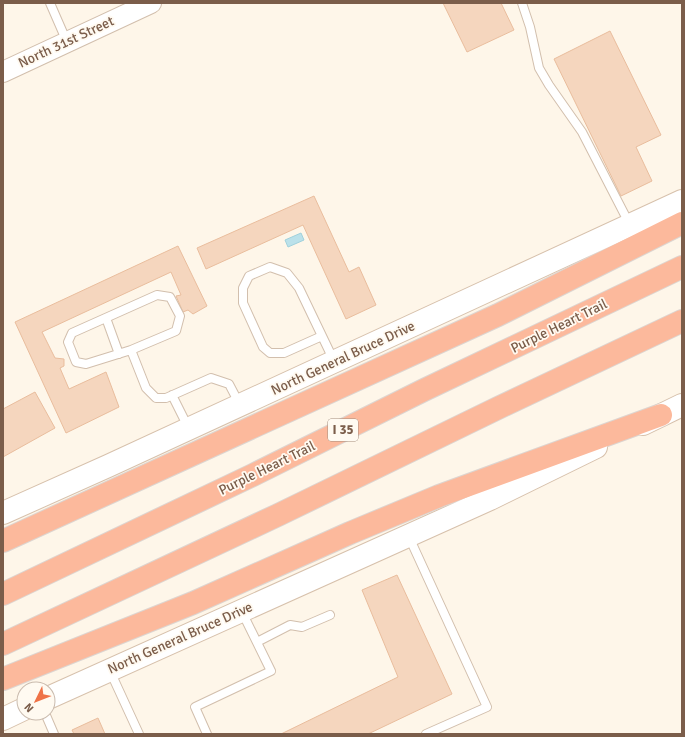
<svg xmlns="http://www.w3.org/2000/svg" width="685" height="737" font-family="Signika,sans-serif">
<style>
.water{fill:#bbe1ea;stroke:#a0d1dc}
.building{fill:#f5d6be;stroke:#e9bd9d}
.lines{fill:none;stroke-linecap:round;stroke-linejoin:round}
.service-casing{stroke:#d2bfad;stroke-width:10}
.tertiary-casing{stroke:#d2bfad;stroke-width:22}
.secondary-casing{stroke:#d7c1ac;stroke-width:24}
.motorway-casing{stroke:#ddd5d0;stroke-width:24}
.service{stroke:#fff;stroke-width:8}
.tertiary{stroke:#fff;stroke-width:20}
.secondary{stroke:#fff;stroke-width:22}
.motorway{stroke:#fcb99c;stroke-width:22}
.labels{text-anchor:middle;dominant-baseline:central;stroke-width:3.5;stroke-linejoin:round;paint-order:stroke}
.shield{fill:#fffaf1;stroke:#a38c7c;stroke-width:1}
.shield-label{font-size:13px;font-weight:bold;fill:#7b5d4a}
.street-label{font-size:14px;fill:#7b5d4a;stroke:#fffaf1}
</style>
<rect width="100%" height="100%" fill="#fef6e9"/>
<!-- water -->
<path class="water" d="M301 233 304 240 288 247 285 240Z"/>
<!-- building -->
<path class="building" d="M443 3H501L514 30 467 52Z
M610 31 661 135 636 147 652 181 621 196 554 59Z
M314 196 349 272 359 267 376 305 346 319 303 225 206 269 197 248Z
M178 246 207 306 193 314 188 310 183 312 176 296 181 295 171 272 42 332 55 358 64 359V366L60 368 69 389 106 372 119 407 66 433 15 322Z
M35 392 55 428 3 457V409Z
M397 575 452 694 368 734H281L398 677 362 590Z
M98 718 105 734H74L72 730Z"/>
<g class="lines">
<defs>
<path id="service" d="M50 3 67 42
M522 3 530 27 539 68 549 85 582 132 630 225
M106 318 119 354
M322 336 284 353H270L263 347 243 303V288L249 276 270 267 287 273 299 288 334 361
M131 350 176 331 180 316 170 297 157 295 72 333 68 342 76 362 86 364 131 350 146 388 156 398H166L211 378 229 384 240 405
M172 395 189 429
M409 537 487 707 426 734
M257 642 290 625 302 627 330 615
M110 671 139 734
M45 713 54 734
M207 734 195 707 271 671 242 612"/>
<path id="tertiary" d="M3 72 151 3"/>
<path id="secondary" d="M643 424 682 405
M3 513 108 466 682 201
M48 698 490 499 596 447
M3 719 24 709"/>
<path id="motorway" d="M3 541 498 315 682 223
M3 594 253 475 424 390 682 267
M3 644 278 515 498 408 682 321
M3 679 193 603 350 533 439 496 661 415"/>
</defs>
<!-- service casing -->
<use href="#service" class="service-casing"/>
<!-- tertiary casing -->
<use href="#tertiary" class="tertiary-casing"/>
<!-- secondary casing -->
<use href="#secondary" class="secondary-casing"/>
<!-- motorway casing -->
<use href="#motorway" class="motorway-casing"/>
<!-- service -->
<use href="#service" class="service"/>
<!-- tertiary -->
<use href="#tertiary" class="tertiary"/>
<!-- secondary -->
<use href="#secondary" class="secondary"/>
<!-- motorway -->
<use href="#motorway" class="motorway"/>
</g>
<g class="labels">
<!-- shield labels -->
<rect class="shield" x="328" y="419" width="30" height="22" rx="3"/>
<g class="shield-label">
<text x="343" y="430">I 35</text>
</g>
<!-- street labels -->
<g class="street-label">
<text transform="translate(66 42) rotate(-25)">North 31st Street</text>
<text transform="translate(559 326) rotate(-26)">Purple Heart Trail</text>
<text transform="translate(343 358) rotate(-25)">North General Bruce Drive</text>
<text transform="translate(267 468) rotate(-26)">Purple Heart Trail</text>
<text transform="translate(180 638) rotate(-24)">North General Bruce Drive</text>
</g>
</g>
<!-- border -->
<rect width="685" height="737" fill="none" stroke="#7b5d4a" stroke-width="8"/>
<!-- north arrow -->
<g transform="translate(36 701) rotate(227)"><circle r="19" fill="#fffaf1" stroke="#cabbae"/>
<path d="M0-3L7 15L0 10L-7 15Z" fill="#ef7246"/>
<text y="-6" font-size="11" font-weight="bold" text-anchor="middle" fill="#7b5d4a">N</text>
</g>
</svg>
